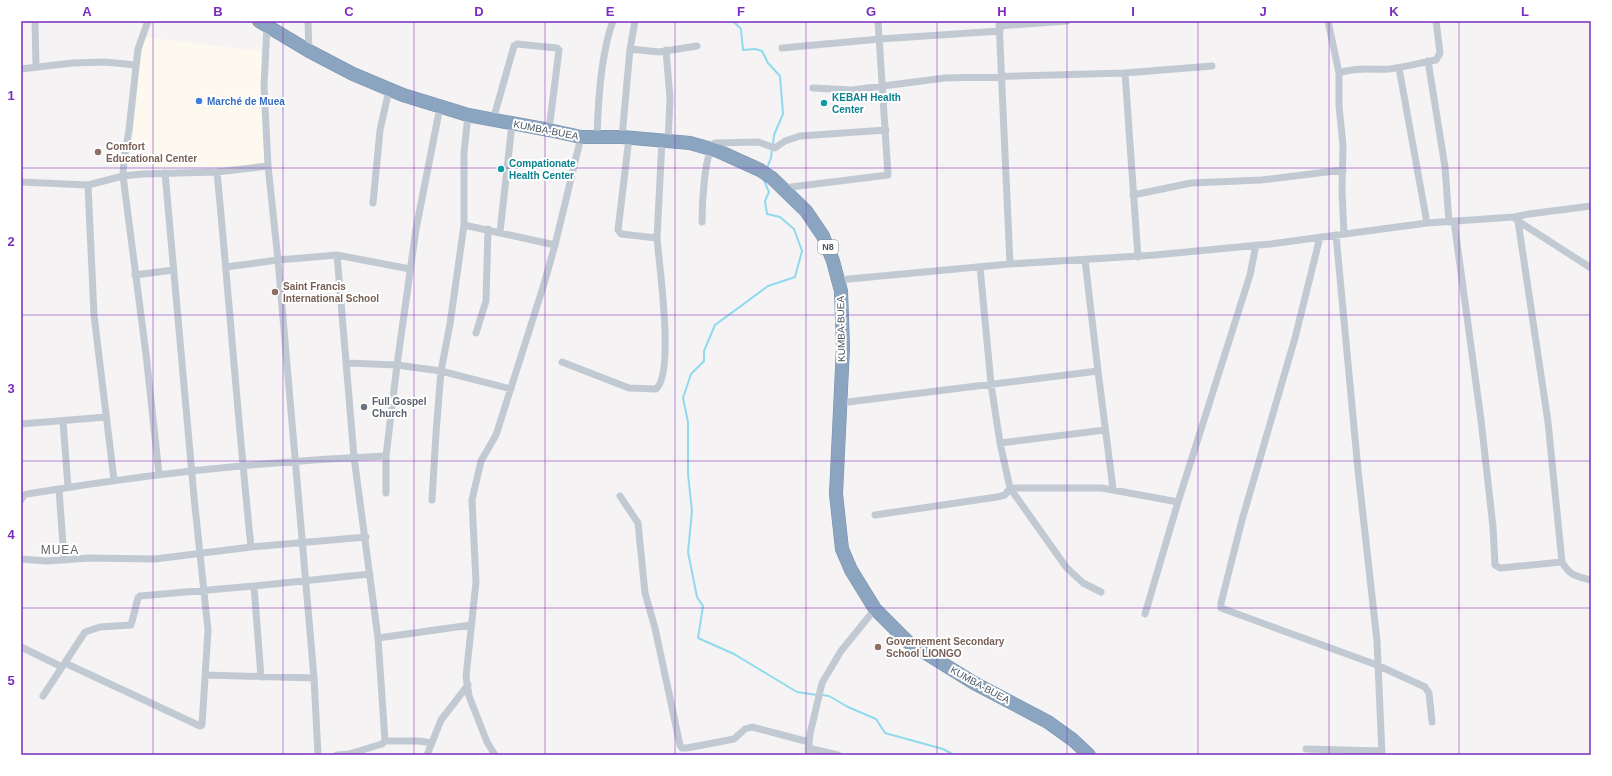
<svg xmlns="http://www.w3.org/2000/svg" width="1612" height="776" font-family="Arial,sans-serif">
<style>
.commercial{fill:#fdf9ef}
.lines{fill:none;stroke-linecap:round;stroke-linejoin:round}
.stream{stroke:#90daee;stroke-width:2}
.highway-casing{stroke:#7690ad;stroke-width:14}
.street{stroke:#c1cad2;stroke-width:7}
.highway{stroke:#8ba5c1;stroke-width:13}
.grid{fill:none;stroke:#7b2cbf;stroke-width:1;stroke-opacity:0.55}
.shop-dot{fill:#3f7fe0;stroke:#fff;stroke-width:1.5}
.culture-dot{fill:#0f9aa8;stroke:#fff;stroke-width:1.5}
.education-dot{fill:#8d6e63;stroke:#fff;stroke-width:1.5}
.worship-dot{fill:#6b7280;stroke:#fff;stroke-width:1.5}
.labels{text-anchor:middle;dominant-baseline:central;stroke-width:4;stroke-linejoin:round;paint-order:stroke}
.shield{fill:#fff;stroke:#808990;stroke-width:1}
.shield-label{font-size:9px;font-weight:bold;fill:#4a5661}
.culture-label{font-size:10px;font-weight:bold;fill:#0d838f;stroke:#fff;text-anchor:start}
.shop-label{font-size:10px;font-weight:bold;fill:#366cbe;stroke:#fff;text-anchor:start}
.street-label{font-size:10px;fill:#4a5661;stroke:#fff}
.education-label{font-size:10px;font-weight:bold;fill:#785e54;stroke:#fff;text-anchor:start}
.worship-label{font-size:10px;font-weight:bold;fill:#5b616d;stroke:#fff;text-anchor:start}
.quarter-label{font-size:12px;letter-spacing:1px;fill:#5f6368;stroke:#fff}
.neatline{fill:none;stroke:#7b2cbf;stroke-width:1.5}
.grid-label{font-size:13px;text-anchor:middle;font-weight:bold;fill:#7b2cbf}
</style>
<rect width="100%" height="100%" fill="#f5f3f3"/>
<!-- commercial -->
<path class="commercial" d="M145 37 261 51 266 164 151 169 147 146 132 144 139 68Z"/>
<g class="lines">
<!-- stream -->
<path class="stream" d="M733 21 741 29 743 50 755 49 762 51 768 63 780 76 783 114 774 135 773 145
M767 168 771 158 772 149
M763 178 769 192 765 201 767 214 780 217 794 229 802 251 795 277 768 286 715 325 704 351V361L691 374 683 398 688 422V474L692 511 688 552 697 597 703 606 698 638 734 654 797 692 817 695
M822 695 829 696 848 707 876 719 885 733 943 749 954 755"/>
<defs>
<path id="highway" d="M259 21 309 51 353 74 403 95 468 115 549 130 581 137H622L690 143 718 151 760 170 772 178 806 211 823 236 833 261 841 291 843 347 836 494 842 549 851 570 875 609 908 642 974 683 1048 722 1073 740 1089 755"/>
</defs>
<!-- highway casing -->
<use href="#highway" class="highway-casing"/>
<!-- street -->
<path class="street" d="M35 21 36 67
M148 21 138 49 129 130 124 159 123 176 146 354 159 474
M308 21 309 51
M999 21 1010 264
M1328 21 1339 73V106L1343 145 1342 191 1344 234
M267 26 264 86 268 166 278 260 314 678 318 755
M999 26 1067 21
M782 48 880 39 1000 31
M630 49 659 52 697 46
M666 50 670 99 668 141
M1428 61 1445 167 1449 222
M1399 68 1427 223
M21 69 72 63 105 62 136 65
M1125 73 1138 257
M1339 73C1355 67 1372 70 1389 69 1405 67 1420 63 1436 60L1440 53 1436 21
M813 88 852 90 945 78 1125 73 1212 66
M493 120 514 46 517 44 557 48 559 50 549 130
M597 136C598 101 601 53 613 21
M622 137 630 49 635 21
M217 172C229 297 238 422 251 547
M21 182 88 185 123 176 142 174 217 172 268 166
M88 185 94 315 114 480
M783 188 888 175 878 21
M1133 195 1191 183 1261 180 1343 170
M373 203 380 130 389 90
M1514 217 1529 214 1591 206
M1454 221 1481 420 1493 527 1495 565 1500 568 1562 562
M1518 221 1548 422 1562 562C1570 576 1576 576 1591 580
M702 222C702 207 704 152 715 143L758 142 775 148 785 141 800 136 886 130
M464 225 555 245
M500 232 512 124
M1336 235 1358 470 1377 641 1382 755
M1320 237 1295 338 1242 520 1221 603V608L1377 665 1425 687 1429 693 1432 722
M657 238 662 140
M337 255 354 457 378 638 385 741
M1085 260 1098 371 1113 489
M226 267 278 260 337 255 410 269
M980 267 991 384 1000 443 1010 488 1066 567 1083 583 1101 592
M135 275 173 270
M838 280 1010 264 1155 255 1270 244 1427 223 1514 217 1518 221 1591 268
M476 333 486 301 488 229
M562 362 629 388 656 389C675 373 659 265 657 238L621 234 618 230 629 138
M346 363 397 365 441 371 511 389
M840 403C926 393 1012 381 1098 371
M63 421 68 487
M21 424 106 417
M1000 443 1105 430
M59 489 64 560
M386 493V456L397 365 416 229 440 107
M620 496 638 523 645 593 655 628 680 745 682 748H687L734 739 745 729 752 727 809 742
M21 500 24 495 27 494C146 474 266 461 386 456
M432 500 436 433 441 371 450 324 464 225V153L468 115
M875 515 997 497 1005 495 1010 488H1102L1178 502
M21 559 46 561 90 558 155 559 251 547 366 537
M254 586 261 677
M1145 614 1178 502 1250 275 1256 245
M378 638 471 625
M21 647 62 667
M65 663 200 726 202 725 208 630 194 497 165 173
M206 675 314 678
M43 696 85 632 100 627 131 625 138 598 140 596 254 586 370 574
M808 748 838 755
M1306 749 1382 751
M337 755 349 754 382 744 385 741H419L432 743
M427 755 441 720 468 685
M495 755 487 742 469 696 466 677 476 582 472 500 481 461 496 435 544 284 555 245 581 137
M808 755 810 734 822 683 841 651 875 609"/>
<!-- highway -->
<use href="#highway" class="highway"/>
</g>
<!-- grid -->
<path class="grid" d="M153 21V755M283 21V755M414 21V755M545 21V755M675 21V755M806 21V755M937 21V755M1067 21V755M1198 21V755M1329 21V755M1459 21V755M21 168H1591M21 315H1591M21 461H1591M21 608H1591"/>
<!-- markers -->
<circle class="shop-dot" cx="199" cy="101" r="4"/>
<g class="culture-dot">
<circle cx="824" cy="103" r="4"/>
<circle cx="501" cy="169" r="4"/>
</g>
<g class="education-dot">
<circle cx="98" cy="152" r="4"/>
<circle cx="275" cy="292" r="4"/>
<circle cx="878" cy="647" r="4"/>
</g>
<circle class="worship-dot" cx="364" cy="407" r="4"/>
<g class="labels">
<!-- shield labels -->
<rect class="shield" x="818" y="240" width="20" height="14" rx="3"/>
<g class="shield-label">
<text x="828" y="247">N8</text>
</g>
<!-- culture labels -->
<g class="culture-label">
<text x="832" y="97">KEBAH Health<tspan x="832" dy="12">Center</tspan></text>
<text x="509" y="163">Compationate<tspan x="509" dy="12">Health Center</tspan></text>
</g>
<!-- shop labels -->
<g class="shop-label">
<text x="207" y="101">Marché de Muea</text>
</g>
<!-- street labels -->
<g class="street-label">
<text transform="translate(546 130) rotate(11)">KUMBA-BUEA</text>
<text transform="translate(841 329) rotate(-91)">KUMBA-BUEA</text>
<text transform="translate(980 685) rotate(29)">KUMBA-BUEA</text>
</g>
<!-- education labels -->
<g class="education-label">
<text x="106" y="146">Comfort<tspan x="106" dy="12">Educational Center</tspan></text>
<text x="283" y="286">Saint Francis<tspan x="283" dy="12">International School</tspan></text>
<text x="886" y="641">Governement Secondary<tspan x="886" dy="12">School LIONGO</tspan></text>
</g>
<!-- worship labels -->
<g class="worship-label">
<text x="372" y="401">Full Gospel<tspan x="372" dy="12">Church</tspan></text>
</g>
<!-- quarter labels -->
<g class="quarter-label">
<text x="60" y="550">MUEA</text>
</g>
</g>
<!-- border -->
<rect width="1612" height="776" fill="none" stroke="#ffffff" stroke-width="44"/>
<rect x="22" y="22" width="1568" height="732" class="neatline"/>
<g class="grid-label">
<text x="87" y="16">A</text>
<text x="218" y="16">B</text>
<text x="349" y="16">C</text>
<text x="479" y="16">D</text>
<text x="610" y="16">E</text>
<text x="741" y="16">F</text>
<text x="871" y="16">G</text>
<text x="1002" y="16">H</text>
<text x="1133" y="16">I</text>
<text x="1263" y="16">J</text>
<text x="1394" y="16">K</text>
<text x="1525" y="16">L</text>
<text x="11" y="100">1</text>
<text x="11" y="246">2</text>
<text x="11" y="393">3</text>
<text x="11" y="539">4</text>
<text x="11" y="685">5</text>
</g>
</svg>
